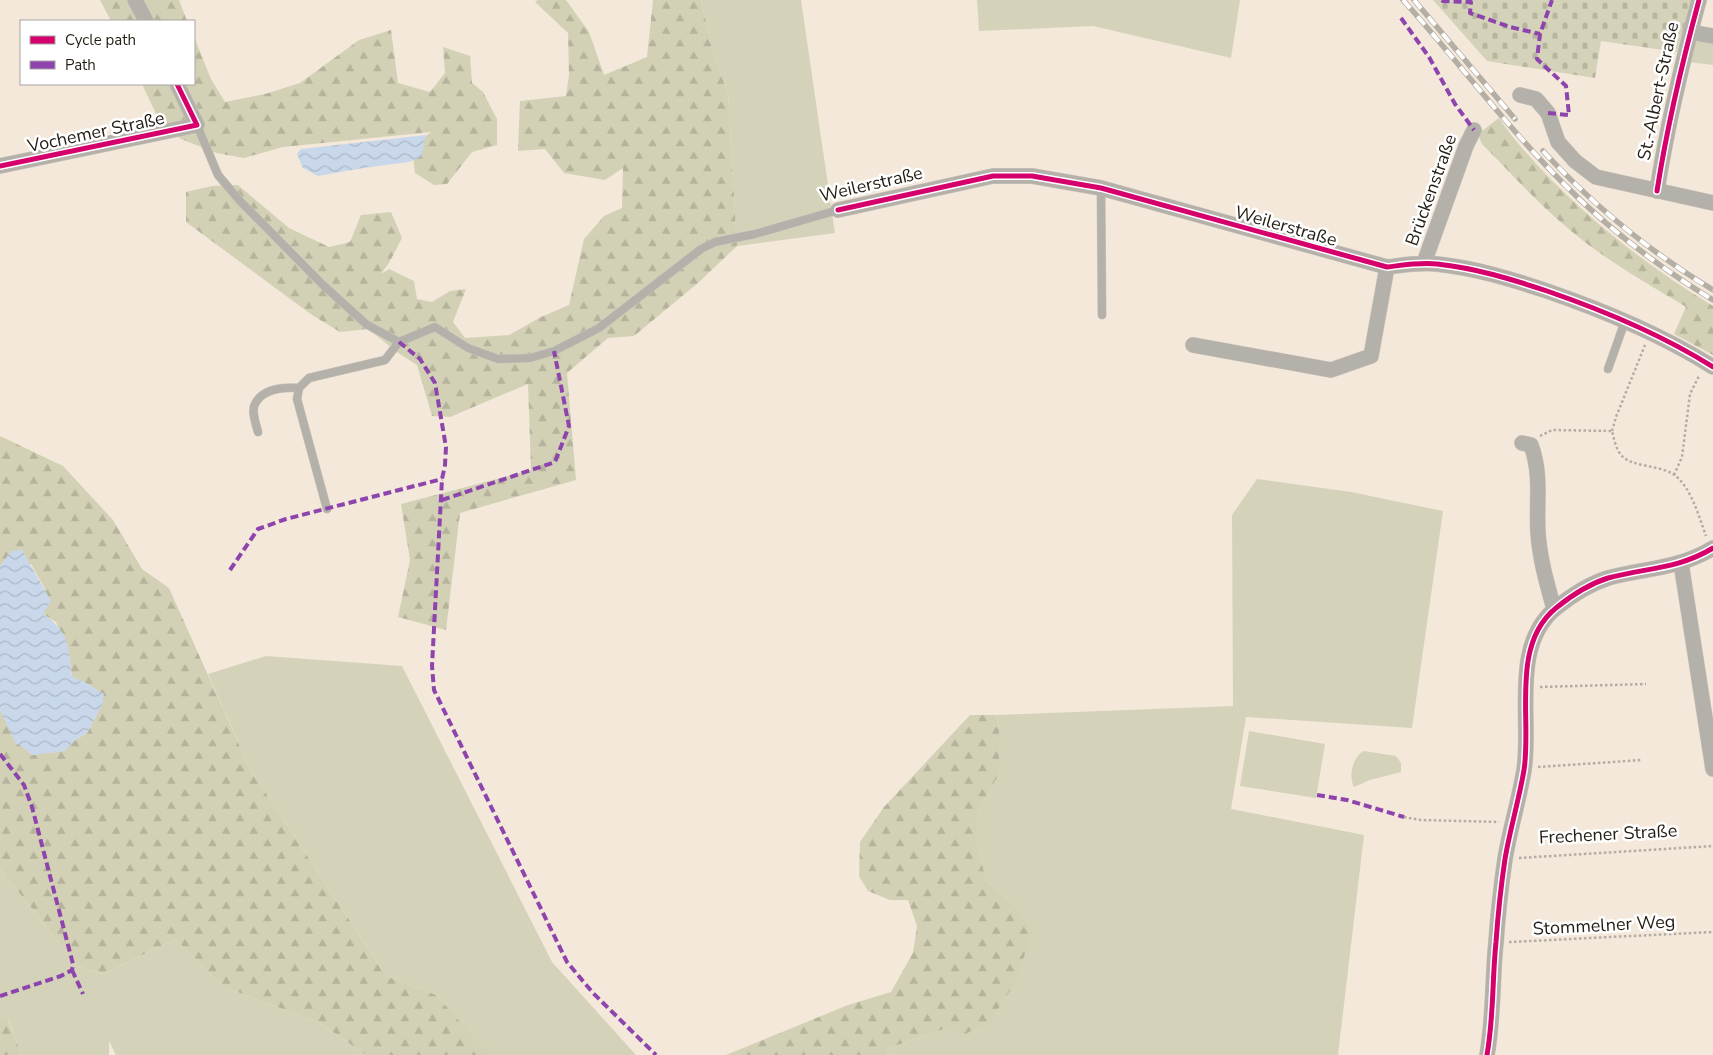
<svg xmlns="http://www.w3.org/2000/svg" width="1713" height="1055" font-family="'Nunito Sans',sans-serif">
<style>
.green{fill:#d4d3b9}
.forest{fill:url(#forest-firs)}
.cemetery{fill:url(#cemetery-stones)}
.water{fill:url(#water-waves)}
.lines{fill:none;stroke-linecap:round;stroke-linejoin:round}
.lane-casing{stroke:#cfc7bc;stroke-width:9}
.street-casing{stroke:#cfc7bc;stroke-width:16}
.path{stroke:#b2aca4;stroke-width:2.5;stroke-dasharray:2.5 2.5;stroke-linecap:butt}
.lane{stroke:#b4b0aa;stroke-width:8}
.street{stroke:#b4b0aa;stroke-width:15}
.rail-casing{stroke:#b4aea5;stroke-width:5.5}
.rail{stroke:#fff;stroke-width:4;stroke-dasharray:11;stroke-linecap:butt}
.quiet{stroke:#8e44ad;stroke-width:4;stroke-dasharray:8 4;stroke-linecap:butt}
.cycleway-casing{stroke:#fff;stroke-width:8}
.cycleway{stroke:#d6006c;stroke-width:5}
.labels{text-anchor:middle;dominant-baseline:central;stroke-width:5;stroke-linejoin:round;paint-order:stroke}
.street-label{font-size:18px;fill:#241d13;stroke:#fff}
</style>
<defs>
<pattern id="forest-firs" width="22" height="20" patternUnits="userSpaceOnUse" patternTransform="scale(1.25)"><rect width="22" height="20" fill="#d3d1b5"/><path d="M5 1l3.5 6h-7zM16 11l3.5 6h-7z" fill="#b5b39b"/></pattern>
<pattern id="cemetery-stones" width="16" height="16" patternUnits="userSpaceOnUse" patternTransform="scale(1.25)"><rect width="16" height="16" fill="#d4d3b9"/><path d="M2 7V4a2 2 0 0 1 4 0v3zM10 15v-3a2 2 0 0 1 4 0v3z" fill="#b6b59e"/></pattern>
<pattern id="water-waves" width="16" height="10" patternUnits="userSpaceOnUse" patternTransform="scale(1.25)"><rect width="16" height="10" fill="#c9d7eb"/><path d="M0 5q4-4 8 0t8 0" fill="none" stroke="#acb8c9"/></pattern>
</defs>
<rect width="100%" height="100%" fill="#f3e8d9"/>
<!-- green -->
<path class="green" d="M701 0H801L835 233 737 246 728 94 713 52Z
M977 0H1240L1231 58 1093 26 979 31Z
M1695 35 1713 37V65L1689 62Z
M1257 479 1351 492 1443 511 1412 728 1246 717 1231 809 1364 835 1338 1055H884L889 1048 944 1029 964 1035 1016 906 987 882 978 850 977 813 999 774V728L996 715 1233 706 1232 515Z
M266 656 402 666 552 962 636 1055H487L436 995 386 976 250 769 208 674Z
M1249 731 1325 744 1316 798 1240 786Z
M1364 751 1396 756 1401 763V772L1370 780 1354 787C1348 776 1353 756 1364 751Z
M0 869 78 966 103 974 175 939 224 987 320 1023 366 1055H116L109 1041V1055H22L8 1019 0 1022Z"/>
<!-- forest -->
<path class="forest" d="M100 0H179L187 21H111Z
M538 0H566L589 32 604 75 647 57 653 0H701L713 52 728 94 737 246 698 283 634 336 608 338 567 373 576 480 460 513 446 630 398 617 410 560 401 504 531 470 528 384 450 417 432 416 417 365 397 352 368 329 340 332 312 315 186 222V192L212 186 238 185 289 228 329 247 350 242 361 215 391 212 402 238 389 263 381 274 389 269 414 281 417 299 432 302 450 291 466 289 453 322 465 338 509 335 541 317 569 305 584 239 604 216 622 208 623 168 605 180 564 173 545 149 518 151 520 101 566 96 569 75 568 33 535 2Z
M391 30 398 83 430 92 445 73 443 47 470 56 472 83 483 92 497 119V145L472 152 447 184 434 185 415 173 412 147 431 132 283 147 244 158 216 153 181 139 160 122 142 84H194V37L211 79 225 102 265 94 300 83 359 40Z
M1499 118C1511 136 1525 152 1540 168 1591 222 1650 268 1713 306V355L1674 334 1686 307C1647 283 1605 260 1570 230 1538 204 1511 173 1482 144L1478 134Z
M0 436 63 466 113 520 142 569 169 588 250 769 386 976 436 995 490 1055H366L320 1023 224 987 175 939 103 974 78 966 0 869V705V710L22 746 32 755 64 751 75 740 87 733 102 705 103 694 84 682 72 677 69 654 56 622 43 614 45 589 31 564 1 565 0 566Z
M970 715H996L999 728V774L977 813 978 850 987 882 1016 906 1033 932 1013 986 991 1020 964 1035 944 1029 889 1048 884 1055H726L848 1005 891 992 913 953 917 926 908 900H890L868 891 859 876 860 842 884 807Z
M7 1018 22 1055H0V1022Z"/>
<!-- cemetery -->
<path class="cemetery" d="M1433 0H1692L1677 52 1601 41 1595 78 1487 61Z"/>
<!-- water -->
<path class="water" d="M426 135 421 157 409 162 363 168 318 176 303 168 297 154 301 149Z
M22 550 51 601 43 614C72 634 67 647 72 677L84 682 104 694 102 705 87 733 75 740 65 751 32 755 22 746 16 744 0 710V566L11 551Z"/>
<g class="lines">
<defs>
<path id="lane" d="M197 125 218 175 240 201 322 284 366 324 399 342
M1101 188 1102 315
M1608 369 1625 321
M258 432C256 424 251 411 255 404 263 388 285 387 299 388
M327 509 297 399 299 388 309 378 385 360 399 342 435 327 468 348 498 359 530 358 554 351 599 328 701 249 715 242 755 234 838 210"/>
<path id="street" d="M135 0 146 21
M1690 32 1713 36
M1520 95 1536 99 1548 113 1558 142 1575 161 1596 177 1713 203
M0 166 197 125 177 84
M1657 191C1667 127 1682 63 1699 0
M838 210 993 176H1032L1101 188 1387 267C1404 265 1420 262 1437 264 1475 268 1511 279 1547 291 1605 311 1661 334 1713 367
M1424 263 1466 146 1474 130
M1193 345 1331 370 1371 356 1387 267
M1522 443 1531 445C1542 475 1536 502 1538 533 1540 560 1547 584 1554 609
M1681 563 1713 769
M1487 1055C1494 1015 1492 981 1496 942 1498 914 1501 886 1505 859 1510 829 1519 800 1524 770 1532 720 1510 645 1556 608 1572 595 1589 584 1608 578 1645 568 1679 569 1713 548"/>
</defs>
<!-- lane casing -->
<use href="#lane" class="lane-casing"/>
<!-- street casing -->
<use href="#street" class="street-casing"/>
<!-- path -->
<path class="path" d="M1612 431 1616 417 1645 345
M1540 436 1552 430 1612 431C1614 439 1616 450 1622 456 1632 467 1659 465 1673 474 1691 486 1699 517 1706 536
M1674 475 1682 457 1690 394 1699 376
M1540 687 1646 684
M1538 767 1642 760
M1404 817 1420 820 1499 822
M1519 858 1713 846
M1509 942 1713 932"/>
<!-- lane -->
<use href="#lane" class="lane"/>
<!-- street -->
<use href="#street" class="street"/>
<defs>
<path id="rail" d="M1403 0C1457 60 1506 126 1563 183 1607 228 1659 267 1713 300
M1414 0 1515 119
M1543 151C1593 205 1650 252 1713 290"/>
</defs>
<!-- rail casing -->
<use href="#rail" class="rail-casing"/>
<!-- rail -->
<use href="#rail" class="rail"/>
<!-- quiet -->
<path class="quiet" d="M1442 0 1443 1 1471 2 1470 13 1510 27 1540 34
M1401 18 1429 57 1455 104 1474 130
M1548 113 1569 115 1566 86 1537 59 1540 34 1552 0
M399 342 420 359 435 383 446 447 445 465 442 479 432 666 434 690 567 962 593 993 656 1055
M442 500 555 462 569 426 554 351
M230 570 258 529 286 519 442 479
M0 754 24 785 32 807 73 964 72 970 61 976 0 996
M1317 795 1347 800 1404 817
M72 970 83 994"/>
<defs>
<path id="cycleway" d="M0 166 197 125 177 84
M1657 191C1667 127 1682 63 1699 0
M838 210 993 176H1032L1101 188 1387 267C1404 265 1420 262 1437 264 1475 268 1511 279 1547 291 1605 311 1661 334 1713 367
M1487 1055C1494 1015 1492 981 1496 942 1498 914 1501 886 1505 859 1510 829 1519 800 1524 770 1532 720 1510 645 1556 608 1572 595 1589 584 1608 578 1645 568 1679 569 1713 548"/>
</defs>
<!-- cycleway casing -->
<use href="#cycleway" class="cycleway-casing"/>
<!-- cycleway -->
<use href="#cycleway" class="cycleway"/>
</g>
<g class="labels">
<!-- street labels -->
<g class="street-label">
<text transform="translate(1658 91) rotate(-78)">St.-Albert-Straße</text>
<text transform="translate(96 132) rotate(-12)">Vochemer Straße</text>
<text transform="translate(871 184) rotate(-13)">Weilerstraße</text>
<text transform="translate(1431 190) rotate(-70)">Brückenstraße</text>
<text transform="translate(1286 226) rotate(16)">Weilerstraße</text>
<text transform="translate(1608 834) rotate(-3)">Frechener Straße</text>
<text transform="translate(1604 925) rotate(-3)">Stommelner Weg</text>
</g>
</g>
<!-- legend -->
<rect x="20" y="20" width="175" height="65" fill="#ffffff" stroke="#a7a5a1"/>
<rect x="30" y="36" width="25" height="8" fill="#d6006c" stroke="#a7a5a1"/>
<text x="65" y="45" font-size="15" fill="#241d13">Cycle path</text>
<rect x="30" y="61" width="25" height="8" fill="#8e44ad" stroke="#a7a5a1"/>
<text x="65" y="70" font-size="15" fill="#241d13">Path</text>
</svg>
